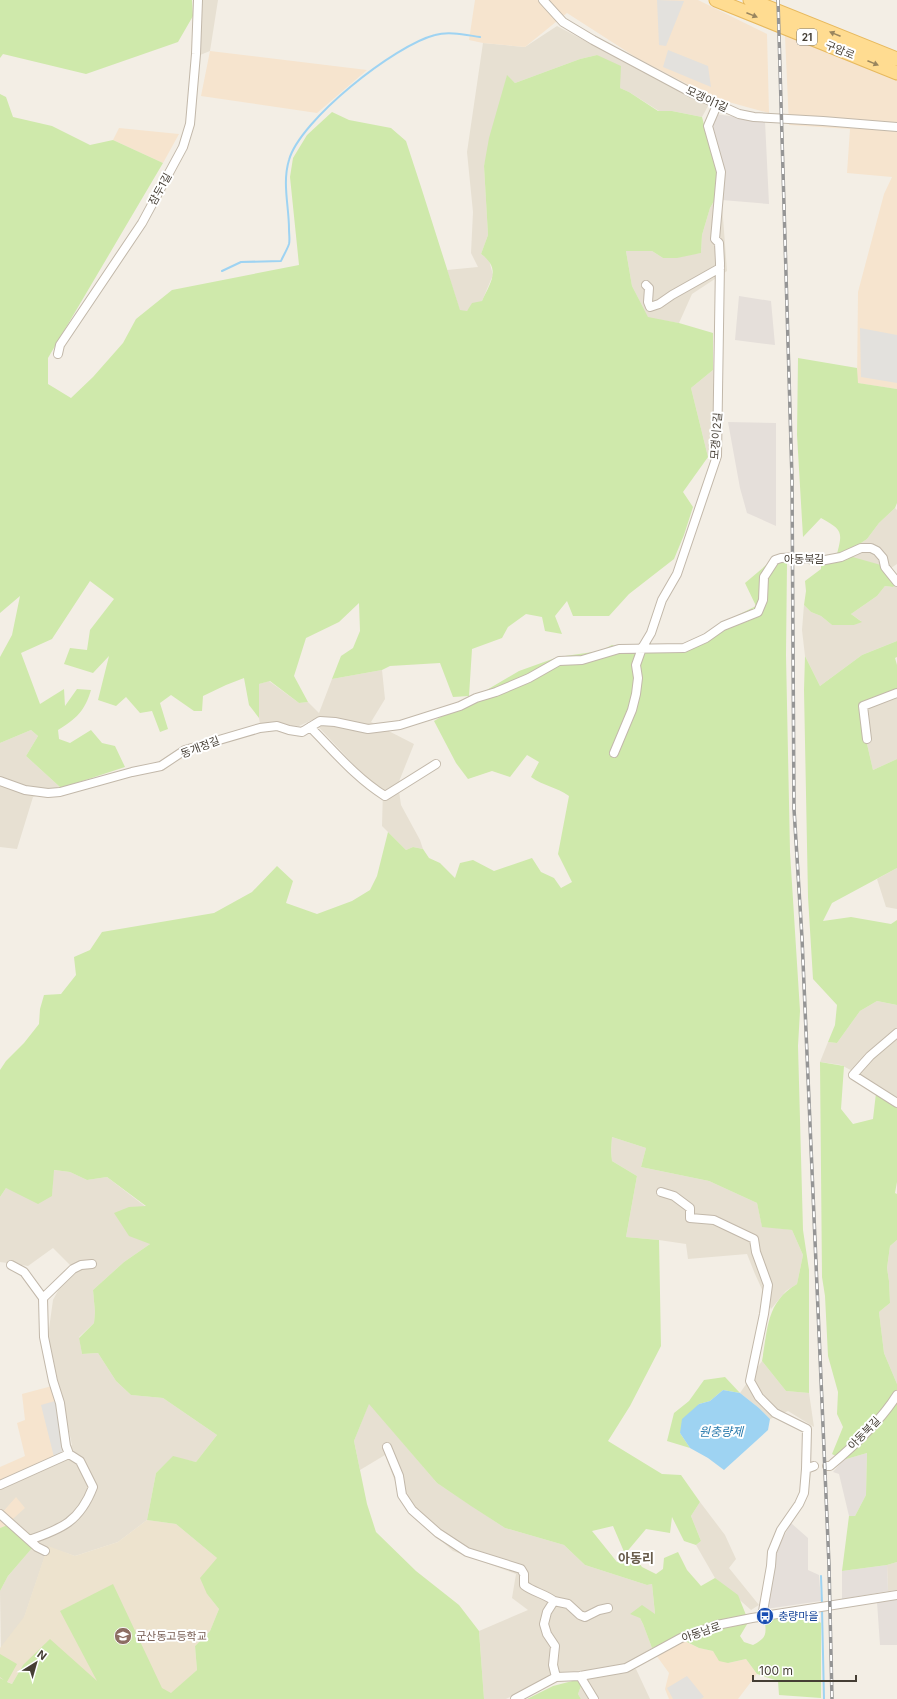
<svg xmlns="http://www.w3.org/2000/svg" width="897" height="1699" font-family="Inter,'Noto Sans KR',sans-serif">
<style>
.residential{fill:#e7e0d2}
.commercial{fill:#f6e4ce}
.industrial{fill:#e5dfda}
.education{fill:#ede3ce}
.green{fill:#cfe9ab}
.parking{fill:#e3e1dd}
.water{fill:#9ed3f2}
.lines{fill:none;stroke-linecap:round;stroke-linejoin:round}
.stream{stroke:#9ed3f2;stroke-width:2}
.minor-casing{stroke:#c2b8aa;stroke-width:10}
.primary-casing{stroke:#e7b95e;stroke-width:15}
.minor{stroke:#fff;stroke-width:8}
.primary{stroke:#ffdc91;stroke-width:13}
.rail-casing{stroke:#959595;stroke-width:3.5}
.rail{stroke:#fff;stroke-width:2;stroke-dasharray:6;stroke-linecap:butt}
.oneway{fill:#99855e}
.labels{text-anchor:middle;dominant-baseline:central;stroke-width:4;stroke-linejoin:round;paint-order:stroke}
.shield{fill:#fff;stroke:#7d7871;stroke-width:1}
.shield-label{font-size:10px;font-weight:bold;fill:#453e34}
.street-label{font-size:11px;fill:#453e34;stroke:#fff}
.transit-label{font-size:11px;fill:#164399;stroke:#fff;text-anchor:start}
.education-label{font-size:11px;fill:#785e54;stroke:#fff;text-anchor:start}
.water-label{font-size:12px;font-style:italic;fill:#297aac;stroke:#fff}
.quarter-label{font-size:13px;font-weight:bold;fill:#685c4b;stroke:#fff}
</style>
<rect width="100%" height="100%" fill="#f3eee5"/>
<!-- residential -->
<path class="residential" d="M200 0H218L210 51 200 55Z
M557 26 708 106 702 117 672 111H659L629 92 620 88 597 55 580 59 515 83 507 76 484 166 488 235 481 254 489 260 493 275 482 301 467 311H460L447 270 478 267 471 253 473 212 467 152 483 43 525 47Z
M717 196 722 204 727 271 692 294 679 323 648 318 632 286 626 251H652L663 258 701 253 702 235 710 208Z
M713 370V454L708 457 691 388Z
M895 508 897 510V564L891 568 837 554 852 549 867 539 879 523Z
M896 585 897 586V641L862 655 820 686 805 656 802 630 804 605 811 612 821 616 832 625H854L861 621 851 614 877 596 885 586 893 587Z
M382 670 385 699 371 722 414 744 398 784 401 805 420 840 423 849 413 847 406 850 382 826 383 789 373 783 356 767 312 720 299 726 260 724 259 718V684L269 681 299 703 308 702 319 713 332 679Z
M897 696V759L873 770 858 705Z
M31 730 38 736 26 756 61 788 33 797 17 849 0 847V743Z
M897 868V909L886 907 877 879Z
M877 1001 897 1005V1097L866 1078 841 1065 820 1062 828 1042 837 1043 860 1011Z
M612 1137 646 1148 641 1167 709 1181 757 1203 762 1226 792 1230 803 1255 797 1284 786 1291 771 1309 755 1274 747 1254 688 1259 686 1244 659 1240 626 1237 637 1176 612 1161 611 1151Z
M53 1170 70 1172 87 1180 107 1177 146 1207 150 1244 124 1262 93 1290 95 1312 94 1323 79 1337 82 1354 98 1353 116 1381 131 1395 163 1398 217 1435 196 1462 173 1457 156 1473 147 1520 118 1542 75 1556 48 1547 24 1618 1 1648 0 1591 8 1576 32 1548 11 1521 16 1498 2 1513 0 1511V1482L72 1445 48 1336 53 1300 71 1266 53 1248 28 1266 0 1262V1197L6 1188 52 1196Z
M897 1240V1384L884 1353 879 1312 890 1303 889 1281 887 1268 890 1246Z
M762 1361 786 1391 809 1393 814 1427 788 1411 770 1419 759 1408 740 1393Z
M369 1403 437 1483 505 1528 564 1545 585 1565 647 1585 652 1584 655 1615 640 1618 643 1624 652 1648 626 1664 590 1670 560 1672 506 1699H484L479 1631 528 1610 512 1598 516 1574 453 1551 406 1510 385 1455 360 1470 354 1441Z
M700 1502 725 1535 736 1559 729 1568 759 1605 751 1610 715 1578 696 1545 701 1541 691 1516Z
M897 1562V1590L888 1591 887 1565Z
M636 1669 650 1699H581L578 1694 584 1678Z"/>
<!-- commercial -->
<path class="commercial" d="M475 0H698L767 34 769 113 714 98 637 58 567 13 525 47 483 43 469 40Z
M785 36 897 79V389L857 383 858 292 884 194 892 177 847 173 850 129 789 125Z
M210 51 367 70 317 113 201 96Z
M119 128 179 134 163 163 113 140Z
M52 1386 70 1452 0 1483V1467L25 1456 17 1423 25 1420 22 1394Z
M16 1497 25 1508 5 1526 0 1528V1512L2 1513Z
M685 1641 699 1648 713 1651 728 1663 746 1659 757 1674 738 1699H669L665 1689 669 1673 656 1655Z"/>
<!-- industrial -->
<path class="industrial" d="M715 114 765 121 769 204 722 200 725 174 711 125Z
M739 296 771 301 775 345 735 340Z
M728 422 776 423V526L747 513 740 488Z
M867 1453 866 1495 855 1516H849L839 1474 833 1472 843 1460Z
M791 1523 808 1538V1570L819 1575 821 1601 766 1609 776 1551Z
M887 1565 888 1591 842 1599V1571Z
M897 1599V1645H880L877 1602Z"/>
<!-- education -->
<path class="education" d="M147 1520 176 1524 217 1558 207 1594 219 1609 210 1631 195 1646 197 1670 172 1693 140 1699 23 1665 12 1684 0 1678V1648L24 1617 48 1546 75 1556 118 1542Z"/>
<!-- green -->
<path class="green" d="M0 0H192L193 16 178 42 86 74 3 54 0 58Z
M597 55 621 66 620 88 629 92 658 111H672L702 117 716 170 717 196 710 208 702 235 701 253 677 258H663L652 251H626L632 286 648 317 679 323 713 333V370L691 388 708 457 683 492 693 507 684 535 674 559 629 594 609 616H573L567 601 555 616 562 634 545 631 542 617 526 614 508 627 502 638 472 649 469 696 453 697 440 663 390 666 382 670 332 679 341 656 353 648 360 631 359 603 339 622 306 638 294 676 308 702 299 703 270 681 259 684V718L249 705 244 678 226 685 203 696 202 711H194L171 695 160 703 168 729 160 732 152 711 140 713 126 697 116 706 98 700 109 656 93 673 64 664 70 648 87 650 90 630 114 599 90 581 52 639 21 653 40 704 64 689 65 706 77 689 91 690C85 711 76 719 58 730L59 739 70 743 91 730 102 743 115 746 125 767 61 788 26 756 38 736 31 730 0 743V657L12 635 20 596 0 613V94L6 97 13 117 52 126 90 145 113 140 163 163 48 358V384L71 398 93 377 123 343 136 319 172 290 299 265 290 177 293 158 307 135 332 112 349 120 391 128 406 141 422 190 460 310 467 311 472 303 482 301C490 283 502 269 481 254L488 235 484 166 489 138 507 75 515 83 580 59Z
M798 358 857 368 858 383 897 389V503L895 508 879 523 867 539 852 549 837 554C843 531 842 530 821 518L803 537 797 435Z
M778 555 787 563 786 655 790 852 800 1011 798 1046 803 1230 809 1270V1393L786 1391 762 1361C768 1329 766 1302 797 1284L803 1255 792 1230 762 1227 757 1203 709 1181 641 1167 646 1148 612 1137 611 1151 612 1161 637 1176 626 1237 659 1240 661 1346 630 1406 608 1441 662 1474 681 1475 700 1502 691 1516 701 1541 696 1545 684 1541 672 1517 670 1533 646 1529 625 1554 613 1526 592 1531 617 1562 634 1556 642 1567 656 1574 663 1569 664 1558 678 1552 687 1570 701 1586 715 1578 738 1595 746 1615 685 1633 652 1648 643 1624 640 1618 630 1614 642 1605 655 1614 652 1584 647 1585 585 1565 564 1545 505 1528 471 1506 437 1483 369 1404 354 1441 367 1504 376 1532 416 1571 459 1605 479 1631 484 1699H0V1678L4 1680 0 1677V1654L17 1664 7 1682 12 1684 23 1665 50 1639 97 1681 60 1611 113 1584 162 1688 171 1693 197 1670 195 1646 210 1631 219 1609 207 1594 200 1578 217 1558 176 1524 147 1520 156 1473 173 1456 196 1462 217 1435 163 1398 131 1395 116 1381 98 1353 82 1354 79 1338 94 1323 95 1312 93 1290 124 1262 150 1244 129 1236 114 1213 129 1207 146 1206 107 1177 87 1180 70 1172 54 1170 52 1196 38 1204 6 1188 0 1197V1070L6 1061 24 1043 39 1024 40 1009 44 995 61 994 76 975 74 957 90 950 102 932 214 913 252 892 277 866 293 881 286 903 317 914 352 901 370 890 377 876 388 832 406 850 413 847 423 849 429 858 440 863 455 878 460 863 473 860 494 871 532 858 541 872 554 878 561 888 572 882 558 854 569 796C557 787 543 786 531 777L539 762 527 755 510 777 492 771 468 779 456 763 434 721 519 671 558 657 600 651 612 645 635 652 701 643 714 627 756 606 745 583Z
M849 556 881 565 896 585 893 587 885 586 877 596 851 614 862 622 854 625H832L821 616 811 612 804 605 806 591 805 581 821 569V565Z
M897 641V657L895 658 897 665V690L858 705 873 770 897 759V868L832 903 823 921 851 917 891 924 897 920V1005L877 1001 860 1011 837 1043 828 1042 835 1025 837 1005 813 979 808 897 804 690 805 656 820 686 862 655Z
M820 1062 844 1066 841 1109 853 1124 873 1119 876 1093 897 1106V1182L895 1193 897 1194V1240L890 1246 887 1268 889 1281 890 1303 879 1312 884 1353 897 1384V1562L887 1565 842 1571 849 1516H855L866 1495 867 1453 843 1460 832 1454 843 1427 837 1414 838 1392 828 1356 825 1296 822 1277Z
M725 1377 740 1393 723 1390 710 1401 699 1404 680 1433 690 1448 667 1441 674 1413 689 1401 704 1380Z
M11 1521 39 1540 8 1576 0 1591V1528L5 1526Z
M811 1615 821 1623V1698L779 1695 778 1681 757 1674 746 1659 728 1663 719 1661 713 1651 699 1648 685 1641 693 1635 749 1621 740 1636 744 1642 753 1645C764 1639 767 1636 765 1623L768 1618Z
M584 1678 578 1694 581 1699H527L553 1686Z"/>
<!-- parking -->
<path class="parking" d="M657 0 684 1 666 46 659 45Z
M668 50 708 66 711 87 663 67Z
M860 328 897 335V383L861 377Z
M55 1401 66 1452 54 1457 41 1405Z
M687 1676 704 1697 701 1699H673L667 1688Z"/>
<!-- water -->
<path class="water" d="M723 1390 740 1393 759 1408 770 1419 768 1430 724 1470 708 1458 690 1448 680 1433 682 1419 699 1404 710 1401Z"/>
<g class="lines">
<!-- stream -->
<path class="stream" d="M222 271 241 262 281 261C283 256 287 250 289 244 290 240 289 234 289 229 289 206 282 183 289 160 300 120 395 45 435 35 449 31 466 35 480 37
M821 1576 822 1604
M822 1609 824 1699"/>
<defs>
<path id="minor" d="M543 0 563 22 593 40 692 93 739 114 754 117 823 121 897 127
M646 285 649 288 648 302 650 307 659 304 672 295 720 268
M58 354 60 345 142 223 183 147 190 124 196 54 198 0
M310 727C334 751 356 778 385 796L436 764
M867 739 863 706 897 693
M614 753 632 710 636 694 638 678 636 665 642 648 651 633 662 600 677 574 717 456 720 263 719 243 715 239 721 172 708 126 717 105
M0 781 25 790 48 793 60 792 132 772 161 766 185 750 260 728 277 726 289 730 302 732 320 721 335 722 368 729 400 725 460 706 476 698 496 692 529 678 559 661 582 660 619 649 684 648 706 638 723 626 758 612 763 600 764 577 775 560 781 558 798 557 820 561 841 557 861 548H871L877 551 883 558 885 567 897 582
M897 1033 870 1056 853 1075 897 1103
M661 1192 674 1196 690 1208V1218L714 1220 754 1239 756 1252 768 1285 764 1314 750 1381 759 1397 775 1413 807 1429 806 1469
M11 1265 24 1272 43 1298 44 1337 53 1381 60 1403 66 1446 69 1454 80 1461 93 1487C80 1521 62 1529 29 1540
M43 1298 73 1269 81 1265 92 1264
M387 1447 399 1476 402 1495 412 1510 438 1533 467 1552 521 1569 524 1574V1585C533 1592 545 1594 554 1601
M827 1466H830C854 1446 880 1422 897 1395
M0 1485 69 1454
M0 1514 37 1547 45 1551
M762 1617 771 1566 772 1552 781 1530 799 1504 804 1493 806 1469 814 1466
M580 1676 594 1699
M556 1677 553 1665 555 1646 547 1634 544 1624 547 1612 554 1601 568 1604 580 1615 585 1617 599 1610 608 1608
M515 1699 556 1677 580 1676 626 1668 681 1638 717 1625 752 1618 897 1595"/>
<path id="primary" d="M716 0 897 73
M750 0 897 59"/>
</defs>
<!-- minor casing -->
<use href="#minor" class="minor-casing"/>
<!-- primary casing -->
<use href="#primary" class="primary-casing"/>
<!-- minor -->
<use href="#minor" class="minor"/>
<!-- primary -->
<use href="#primary" class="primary"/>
<defs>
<path id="rail" d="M778 0 792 479 794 809 802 938 829 1565 832 1699"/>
</defs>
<!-- rail casing -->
<use href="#rail" class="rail-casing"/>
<!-- rail -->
<use href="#rail" class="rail"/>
</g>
<!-- one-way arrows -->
<defs><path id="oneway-solid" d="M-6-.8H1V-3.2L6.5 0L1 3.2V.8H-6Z"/></defs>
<g class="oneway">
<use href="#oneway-solid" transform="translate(752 15) rotate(22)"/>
<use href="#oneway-solid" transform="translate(835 34) rotate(-158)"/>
<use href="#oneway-solid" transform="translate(873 63) rotate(22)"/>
</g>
<!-- icons -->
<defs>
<symbol id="bus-disc" viewBox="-11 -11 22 22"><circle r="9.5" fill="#1a4fb4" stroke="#fff"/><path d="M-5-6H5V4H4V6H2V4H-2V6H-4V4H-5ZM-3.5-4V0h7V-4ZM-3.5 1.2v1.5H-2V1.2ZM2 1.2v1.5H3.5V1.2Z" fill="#fff"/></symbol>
<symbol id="school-disc" viewBox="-11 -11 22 22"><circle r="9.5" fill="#8d6e63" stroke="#fff"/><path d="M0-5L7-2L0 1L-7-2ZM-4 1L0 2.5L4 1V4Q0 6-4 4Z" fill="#fff"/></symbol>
</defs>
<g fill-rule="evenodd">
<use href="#bus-disc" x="755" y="1606" width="20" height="20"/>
<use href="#school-disc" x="113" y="1626" width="20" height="20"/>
</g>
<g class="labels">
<!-- shield labels -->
<rect class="shield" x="797" y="29" width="20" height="16" rx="3"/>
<g class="shield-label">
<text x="807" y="37">21</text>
</g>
<!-- street labels -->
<g class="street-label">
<text transform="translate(840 50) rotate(22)">구암로</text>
<text transform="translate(707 99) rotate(25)">모갱이1길</text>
<text transform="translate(160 189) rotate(-61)">잠두1길</text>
<text transform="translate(716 436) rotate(-86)">모갱이2길</text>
<text x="804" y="559">아동북길</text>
<text transform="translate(200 747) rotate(-21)">동개정길</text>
<text transform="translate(864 1433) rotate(-46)">아동북길</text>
<text transform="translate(701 1632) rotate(-19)">아동남로</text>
</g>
<!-- transit labels -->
<g class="transit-label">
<text x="778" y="1616">충량마을</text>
</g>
<!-- education labels -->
<g class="education-label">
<text x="136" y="1636">군산동고등학교</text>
</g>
<!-- water labels -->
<g class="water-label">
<text x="721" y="1431">원충량제</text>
</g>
<!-- quarter labels -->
<g class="quarter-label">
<text x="636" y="1558">아동리</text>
</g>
</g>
<!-- north arrow -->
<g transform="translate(36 1663) rotate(37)" stroke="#ffffff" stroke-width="3" paint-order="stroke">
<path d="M0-3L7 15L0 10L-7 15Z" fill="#453e34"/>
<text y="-6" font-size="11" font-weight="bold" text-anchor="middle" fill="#453e34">N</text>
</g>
<!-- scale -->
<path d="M753 1675v6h103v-6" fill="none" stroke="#453e34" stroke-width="2"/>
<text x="759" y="1675" font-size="12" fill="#453e34" stroke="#ffffff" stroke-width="3" paint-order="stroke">100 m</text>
</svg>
